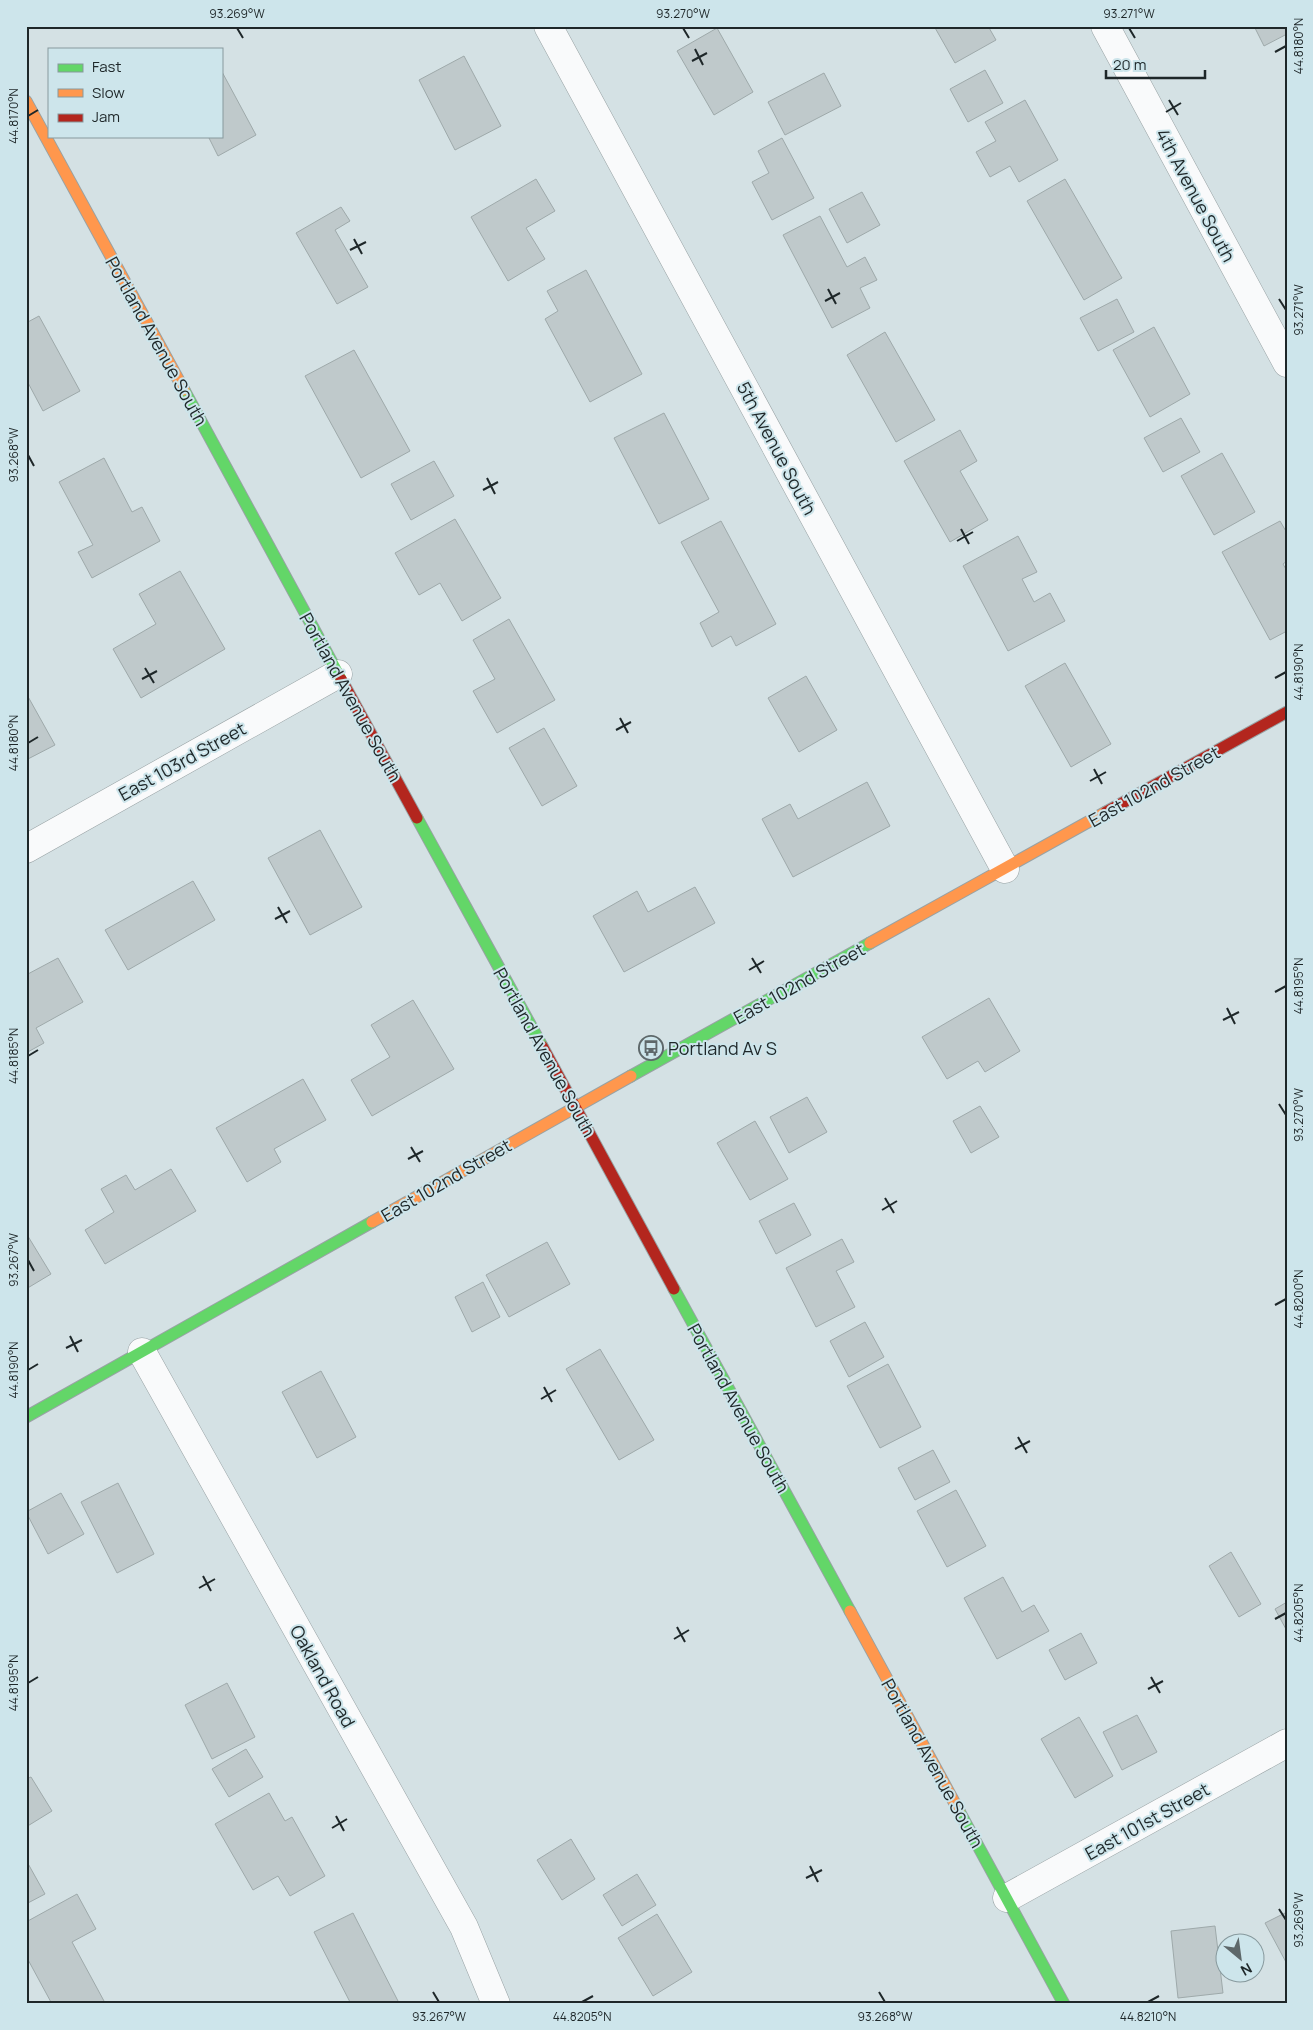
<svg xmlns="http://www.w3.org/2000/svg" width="1313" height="2030" font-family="Manrope,sans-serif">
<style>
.building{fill:#bfc9cb;stroke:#9ea9aa}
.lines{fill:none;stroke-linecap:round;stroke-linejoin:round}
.street-casing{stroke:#98a2a4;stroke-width:29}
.fast-casing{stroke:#98a2a4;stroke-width:13}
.slow-casing{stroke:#98a2a4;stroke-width:13}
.jam-casing{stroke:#98a2a4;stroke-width:13}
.street{stroke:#f9fafb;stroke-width:28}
.fast{stroke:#63d668;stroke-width:11}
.slow{stroke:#ff974d;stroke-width:11}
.jam{stroke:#b3261e;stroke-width:11}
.ticks{fill:none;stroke:#1e2729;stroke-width:2}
.labels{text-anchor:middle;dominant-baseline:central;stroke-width:4;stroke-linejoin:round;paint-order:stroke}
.street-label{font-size:18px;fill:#1e2729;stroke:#cde5eb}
.poi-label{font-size:18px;fill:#1e2729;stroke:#cde5eb;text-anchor:start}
.neatline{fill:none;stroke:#1e2729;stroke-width:2}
.ticks-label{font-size:12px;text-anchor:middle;fill:#1e2729}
</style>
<rect width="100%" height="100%" fill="#d4e1e4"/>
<!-- building -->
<path class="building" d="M934 26H988L996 40 955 63Z
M1254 26H1287V34L1264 46Z
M717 28 753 92 714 115 677 51Z
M464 56 501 126 455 150 419 80Z
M221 70 256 135 218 156 208 136H221Z
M985 70 1003 103 968 122 950 89Z
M824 73 841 106 785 135 768 102Z
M1025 100 1058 160 1019 182 1010 166 990 177 976 152 996 141 985 122Z
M782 138 814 198 772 220 752 182 769 173 758 151Z
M536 179 555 211 526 228 545 259 508 281 471 217Z
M1065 179 1122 278 1084 300 1027 201Z
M862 192 880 225 847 243 829 209Z
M341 207 350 221 335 230 368 287 337 304 296 233Z
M820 216 847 267 865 257 877 280 860 288 870 308 832 328 783 235Z
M586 270 642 374 590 402 545 319 558 311 547 291Z
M1117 299 1134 332 1098 351 1080 318Z
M39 316 80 391 43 411 26 379V323Z
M1154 327 1190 394 1150 417 1113 350Z
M885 332 935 420 896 442 847 355Z
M354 350 410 451 361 478 305 376Z
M664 413 709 499 659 524 614 438Z
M1181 418 1200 452 1163 472 1144 438Z
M960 430 977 461 960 471 988 520 950 542 904 461Z
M1222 453 1255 512 1214 535 1181 476Z
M104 458 132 512 142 507 160 541 92 578 78 552 93 545 59 482Z
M434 461 454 496 411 520 391 484Z
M455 519 501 598 462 621 440 583 419 595 395 553Z
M721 521 776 624 736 646 731 636 712 647 700 623 719 612 681 542Z
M1280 521 1287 533V561L1283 564 1287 571V631L1270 640 1222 552Z
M1018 536 1037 572 1022 579 1034 602 1050 593 1065 621 1008 651 963 566Z
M180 571 225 649 141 698 113 649 156 624 139 594Z
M509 619 555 700 497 733 473 691 495 679 473 640Z
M1065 663 1111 744 1071 767 1025 686Z
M806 676 837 730 799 752 768 698Z
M26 693 55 745 26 760Z
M544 728 577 786 542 806 509 748Z
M867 782 890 826 793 877 762 819 790 804 798 819Z
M320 830 362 907 310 935 268 858Z
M193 881 215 920 128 970 105 930Z
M695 887 715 923 624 972 593 916 637 891 648 912Z
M58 958 83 1002 36 1028 44 1043 26 1053V975Z
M989 998 1020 1051 985 1072 978 1061 947 1079 922 1037Z
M413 1000 454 1069 372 1116 351 1080 390 1057 371 1025Z
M303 1079 326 1120 274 1149 281 1162 247 1182 216 1128Z
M807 1097 827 1132 789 1153 770 1117Z
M980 1106 999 1137 971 1153 953 1121Z
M755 1121 788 1179 750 1200 717 1143Z
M171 1169 196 1211 105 1264 85 1230 114 1212 101 1189 126 1175 135 1190Z
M794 1203 811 1235 776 1254 759 1221Z
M26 1233 51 1274 26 1289Z
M842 1239 854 1262 836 1271 855 1307 816 1327 786 1268Z
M547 1242 570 1284 509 1317 486 1275Z
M483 1282 500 1317 472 1332 455 1297Z
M865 1322 884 1357 849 1377 830 1341Z
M600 1349 654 1440 619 1460 566 1369Z
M888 1364 921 1427 880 1448 847 1386Z
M321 1371 356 1437 317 1458 282 1392Z
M933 1450 950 1482 915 1500 898 1468Z
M118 1483 154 1554 117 1573 81 1502Z
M956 1490 986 1546 947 1567 917 1511Z
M61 1493 84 1534 48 1554 26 1512Z
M1231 1552 1261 1604 1239 1617 1209 1566Z
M1003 1577 1022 1612 1034 1605 1049 1631 997 1659 964 1598Z
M1287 1602V1631L1275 1609Z
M1081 1633 1097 1663 1065 1680 1049 1650Z
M227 1683 255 1737 212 1759 185 1705Z
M1137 1715 1157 1752 1122 1770 1103 1732Z
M1079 1717 1113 1776 1075 1798 1041 1739Z
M246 1749 263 1777 229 1797 212 1769Z
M31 1777 52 1811 26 1827V1779Z
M269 1793 285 1821 292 1817 325 1876 290 1896 278 1876 253 1890 215 1824Z
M571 1839 595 1879 562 1900 537 1860Z
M26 1860 45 1894 26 1904Z
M637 1874 656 1905 622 1926 603 1895Z
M77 1894 96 1929 72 1942 104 2001 98 2004H52L26 1956V1922Z
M1287 1912V1964L1265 1923Z
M353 1913 398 2001 392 2004H351L314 1932Z
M657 1914 692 1972 653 1996 618 1938Z
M1215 1926 1223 1993 1178 1998 1171 1931Z"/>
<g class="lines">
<defs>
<path id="street" d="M548 26 1005 869
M1105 26 1287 363
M26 849 338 674
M142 1352 464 1927 496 2004
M1007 1898 1287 1743"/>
<path id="fast" d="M184 390 341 679
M417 818 542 1046
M631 1076 870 943
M674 1289 850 1611
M26 1417 372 1222
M959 1811 1064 2004"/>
<path id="slow" d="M26 101 184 390
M870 943 1106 812
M372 1222 631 1076
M850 1611 959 1811"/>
<path id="jam" d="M341 679 417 818
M1106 812 1287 712
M542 1046 674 1289"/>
</defs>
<!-- street casing -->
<use href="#street" class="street-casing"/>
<!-- fast casing -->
<use href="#fast" class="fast-casing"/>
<!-- slow casing -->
<use href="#slow" class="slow-casing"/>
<!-- jam casing -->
<use href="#jam" class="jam-casing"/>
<!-- street -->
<use href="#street" class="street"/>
<!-- fast -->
<use href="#fast" class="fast"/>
<!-- slow -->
<use href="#slow" class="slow"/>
<!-- jam -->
<use href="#jam" class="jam"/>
</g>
<!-- ticks -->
<path class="ticks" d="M237 28 243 38M683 28 689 38M1129 28 1135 38M695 49 703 65M1275 52 1286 46M692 61 707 53M1169 100 1178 115M1166 112 1181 103M28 116 38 110M354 239 362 254M350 250 366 242M828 289 836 304M1279 299 1286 310M825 301 840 293M28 455 34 466M487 478 495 494M483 490 498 482M961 529 969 544M957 541 973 532M145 668 154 683M1275 678 1286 672M142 679 157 671M620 718 628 733M616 730 631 722M28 743 38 737M1094 769 1102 784M1090 781 1106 772M278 907 287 923M275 919 290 911M752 958 761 973M749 970 764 961M1275 992 1286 986M1227 1008 1235 1024M1223 1020 1239 1012M28 1056 38 1050M1279 1104 1286 1115M411 1147 420 1162M408 1159 423 1151M885 1198 894 1213M882 1210 897 1201M28 1260 34 1271M1275 1305 1286 1299M70 1336 78 1352M66 1348 82 1340M28 1370 38 1364M544 1387 552 1402M541 1399 556 1390M1018 1437 1027 1453M1015 1449 1030 1441M203 1576 211 1591M199 1588 215 1579M1275 1619 1286 1613M677 1627 685 1642M674 1639 689 1630M1151 1677 1160 1693M28 1683 38 1677M1148 1689 1163 1681M336 1816 344 1831M332 1828 347 1819M810 1866 818 1882M806 1878 822 1870M1279 1909 1286 1920M433 1992 439 2002M879 1992 885 2002M582 2002 593 1996M1148 2002 1159 1996"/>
<!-- icons -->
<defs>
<symbol id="bus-ring" viewBox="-11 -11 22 22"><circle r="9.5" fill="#cde5eb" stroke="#5e686a" stroke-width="1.5"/><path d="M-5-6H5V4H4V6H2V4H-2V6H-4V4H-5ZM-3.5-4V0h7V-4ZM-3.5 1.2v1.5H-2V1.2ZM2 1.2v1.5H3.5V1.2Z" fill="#5e686a"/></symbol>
</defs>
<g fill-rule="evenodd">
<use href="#bus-ring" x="637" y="1034" width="28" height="28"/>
</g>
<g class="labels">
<!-- street labels -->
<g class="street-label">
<text transform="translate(1196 195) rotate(62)">4th Avenue South</text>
<text transform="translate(157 341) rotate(61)">Portland Avenue South</text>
<text transform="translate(777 448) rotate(62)">5th Avenue South</text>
<text transform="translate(351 697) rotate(61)">Portland Avenue South</text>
<text transform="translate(182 761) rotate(-29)">East 103rd Street</text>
<text transform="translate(1154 786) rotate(-29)">East 102nd Street</text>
<text transform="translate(799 983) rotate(-29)">East 102nd Street</text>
<text transform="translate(545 1052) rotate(61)">Portland Avenue South</text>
<text transform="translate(446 1180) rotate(-30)">East 102nd Street</text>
<text transform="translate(739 1408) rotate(61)">Portland Avenue South</text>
<text transform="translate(323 1676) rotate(61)">Oakland Road</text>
<text transform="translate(933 1763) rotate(61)">Portland Avenue South</text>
<text transform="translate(1147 1821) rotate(-29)">East 101st Street</text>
</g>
<!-- poi labels -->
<g class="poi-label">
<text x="668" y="1048">Portland Av S</text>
</g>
</g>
<!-- border -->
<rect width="1313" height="2030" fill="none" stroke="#cde5eb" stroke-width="55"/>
<!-- legend -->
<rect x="48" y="48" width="175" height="90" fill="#cde5eb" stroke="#87999d"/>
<rect x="58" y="64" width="25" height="8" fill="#63d668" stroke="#87999d"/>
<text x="92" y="72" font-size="15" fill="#1e2729">Fast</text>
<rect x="58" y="89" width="25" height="8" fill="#ff974d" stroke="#87999d"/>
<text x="92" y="98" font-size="15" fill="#1e2729">Slow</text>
<rect x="58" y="114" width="25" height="8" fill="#b3261e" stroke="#87999d"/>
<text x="92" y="122" font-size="15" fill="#1e2729">Jam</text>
<!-- north arrow -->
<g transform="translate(1240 1958) rotate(151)"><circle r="24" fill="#cde5eb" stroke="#87999d"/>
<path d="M0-4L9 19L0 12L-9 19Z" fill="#5e686a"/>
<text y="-8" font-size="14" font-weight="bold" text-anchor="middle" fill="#1e2729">N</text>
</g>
<!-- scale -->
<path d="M1106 70v8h99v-8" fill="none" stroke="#1e2729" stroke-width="2.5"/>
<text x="1113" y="70" font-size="15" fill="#1e2729" stroke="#cde5eb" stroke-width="4" paint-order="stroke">20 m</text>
<rect x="28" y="28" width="1258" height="1974" class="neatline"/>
<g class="ticks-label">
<text x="237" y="18">93.269°W</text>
<text x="683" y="18">93.270°W</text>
<text x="1129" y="18">93.271°W</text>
<text transform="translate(1299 46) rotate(-90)" y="4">44.8180°N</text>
<text transform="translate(14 116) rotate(-90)" y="4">44.8170°N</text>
<text transform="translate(1299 310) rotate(-90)" y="4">93.271°W</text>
<text transform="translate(14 455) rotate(-90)" y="4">93.268°W</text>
<text transform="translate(1299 672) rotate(-90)" y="4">44.8190°N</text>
<text transform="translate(14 743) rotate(-90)" y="4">44.8180°N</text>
<text transform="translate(1299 986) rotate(-90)" y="4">44.8195°N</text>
<text transform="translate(14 1056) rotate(-90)" y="4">44.8185°N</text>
<text transform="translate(1299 1115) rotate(-90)" y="4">93.270°W</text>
<text transform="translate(14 1260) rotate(-90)" y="4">93.267°W</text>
<text transform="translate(1299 1299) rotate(-90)" y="4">44.8200°N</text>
<text transform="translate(14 1370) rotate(-90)" y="4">44.8190°N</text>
<text transform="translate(1299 1613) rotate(-90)" y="4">44.8205°N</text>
<text transform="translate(14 1683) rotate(-90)" y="4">44.8195°N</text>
<text transform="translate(1299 1920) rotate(-90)" y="4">93.269°W</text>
<text x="439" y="2021">93.267°W</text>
<text x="582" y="2021">44.8205°N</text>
<text x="885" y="2021">93.268°W</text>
<text x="1148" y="2021">44.8210°N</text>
</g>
</svg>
